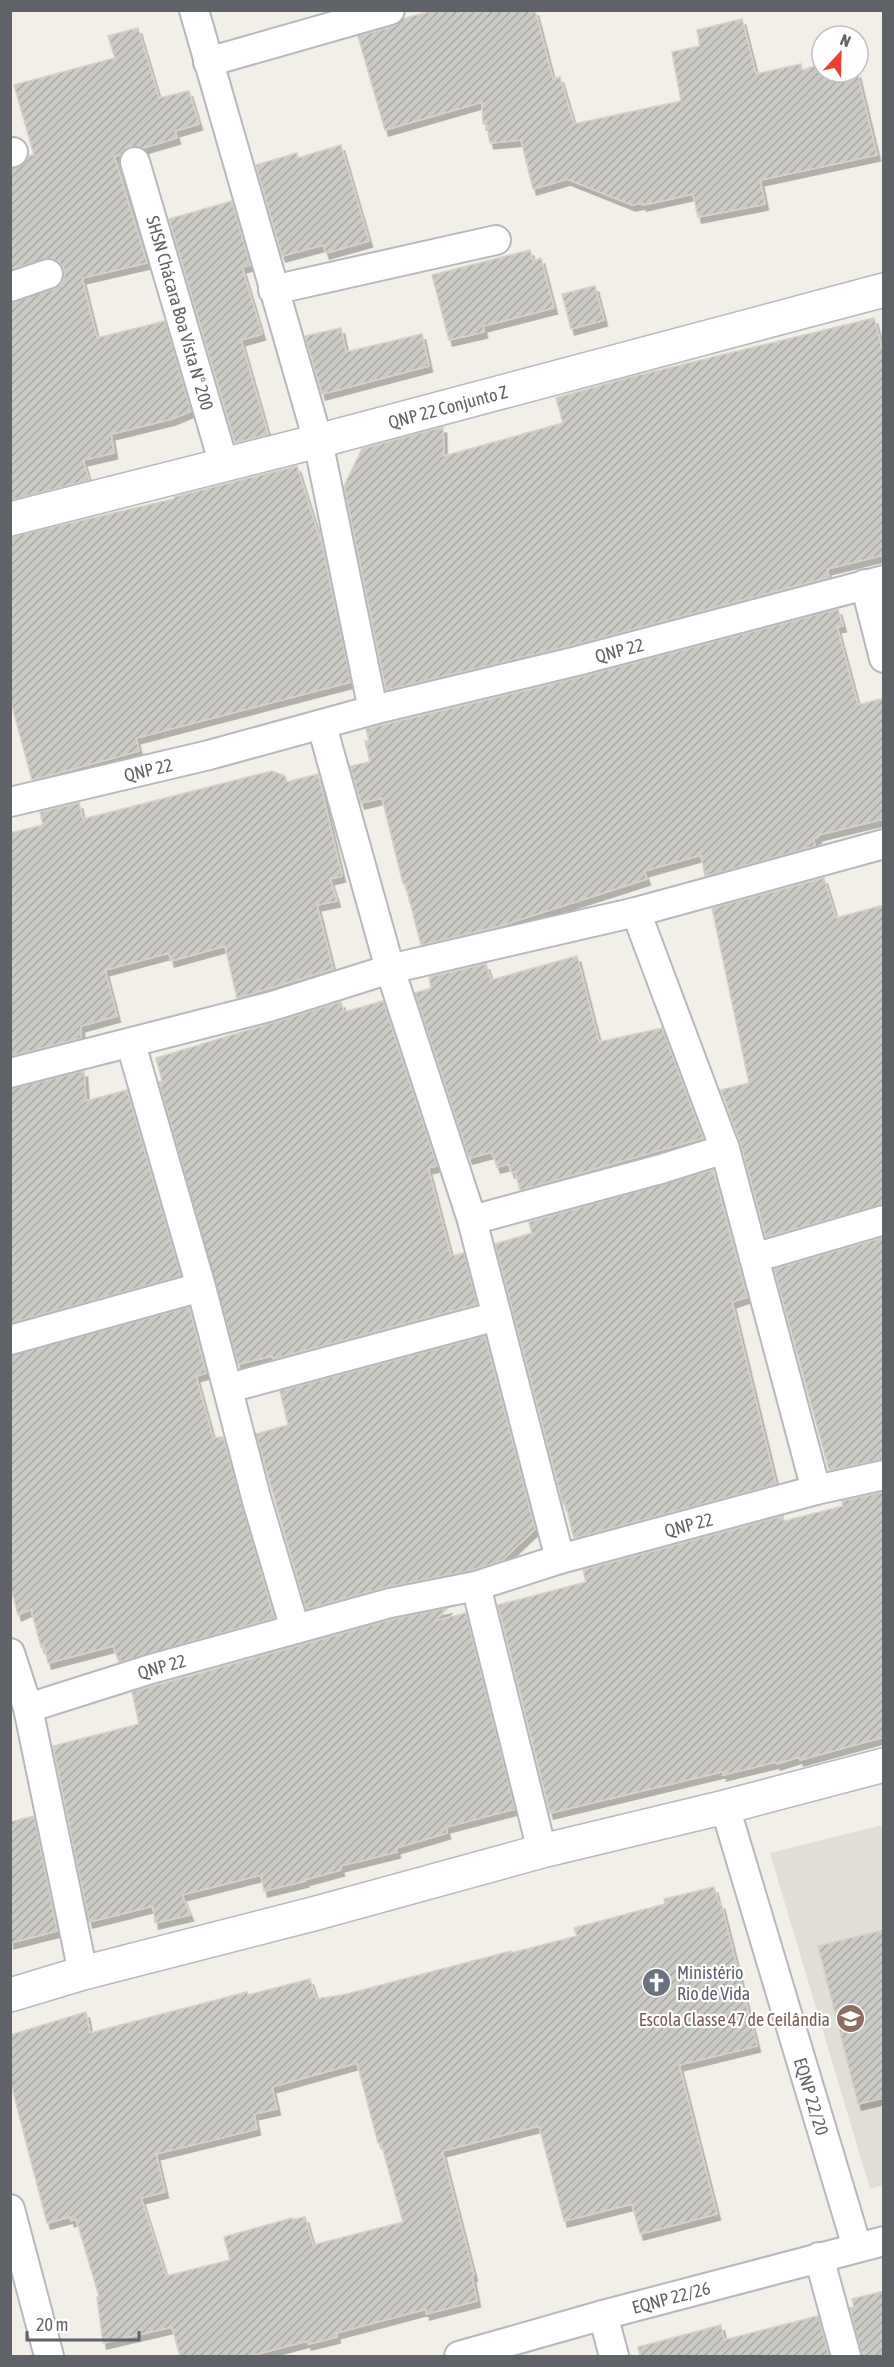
<svg xmlns="http://www.w3.org/2000/svg" width="894" height="2367" font-family="'Asap Condensed',sans-serif">
<style>
.education{fill:#e1ded6}
.building{fill:url(#building-hatch);stroke:#d6d1c6;stroke-width:1.5;fill-rule:evenodd;filter:url(#shadow)}
.lines{fill:none;stroke-linecap:round;stroke-linejoin:round}
.street-casing{stroke:#b5b8bc;stroke-width:32}
.secondary-casing{stroke:#b6babf;stroke-width:36}
.street{stroke:#fff;stroke-width:28}
.secondary{stroke:#fff;stroke-width:33}
.labels{text-anchor:middle;dominant-baseline:central;stroke-width:4.5;stroke-linejoin:round;paint-order:stroke}
.street-label{font-size:18px;fill:#5f6368;stroke:#fff}
.worship-label{font-size:18px;fill:#5b616d;stroke:#fff;text-anchor:start}
.education-label{font-size:18px;fill:#785e54;stroke:#fff;text-anchor:end}
</style>
<defs>
<pattern id="building-hatch" width="6" height="6" patternUnits="userSpaceOnUse" patternTransform="scale(1.5)"><rect width="6" height="6" fill="#cccac5"/><path d="M-1 1l2-2M0 6l6-6M5 7l2-2" fill="none" stroke="#a9a8a4"/></pattern>
<filter id="shadow"><feDropShadow dx="3.5" dy="6" stdDeviation="0" flood-color="#0004"/></filter>
</defs>
<rect width="100%" height="100%" fill="#f1efe8"/>
<!-- education -->
<path class="education" d="M883 1825V2185L870 2189 770 1853Z"/>
<!-- building -->
<path class="building" d="M434 10H535L553 79 560 77 574 124 681 101 672 52 700 46 697 30 742 19 756 74 801 64 802 70 822 64V72H857L877 155 760 180 765 204 698 217 693 194 643 205V203L632 205 567 179 533 189 521 140 490 143 487 125 483 124 482 102 385 130 358 36 395 26 403 19Z
M138 28 159 98 189 91 199 124 175 131 177 138 143 148 130 146 121 155 114 156 147 263 82 278 97 338 165 321 191 411 172 419 111 434 114 453 83 460 89 480 10 500V303L54 289 61 284 64 277V269L59 262 51 258 10 269V169L19 167 25 163 29 156 34 155 14 85 115 58 108 36Z
M341 145 369 241 326 253 323 245 282 256 256 165 297 153 298 158Z
M232 201 250 265 242 267 262 334 241 340 268 434 235 443 169 219Z
M530 250 533 261 541 258 554 308 483 326 484 332 449 340 432 275Z
M595 286 604 320 571 329 562 294Z
M874 318 884 355V555L827 569 829 577 573 645 386 690 344 486 362 449 443 427 444 456 563 423 556 398 627 378Z
M341 328 346 352 422 334 429 366 322 394 305 336Z
M297 466 319 537 320 535 351 682 136 738 139 751 32 780 10 699V537L174 499V497Z
M838 609 843 626 837 627 858 705 884 698V819L818 835V837L813 839 815 846 705 876 701 855 644 871 647 879 500 926 421 945 405 883 403 884 382 798 361 803 350 766 370 762 365 741H369L366 729 581 677Z
M272 771 285 776 287 782 318 774 342 876 330 879 337 901 317 905 333 969 237 998 225 946 171 961 169 953 105 970 117 1016 81 1026V1038L10 1056V833L43 825 40 812 79 803 83 819Z
M824 878 836 918 884 905V1204L766 1237 741 1145 721 1090 749 1083 712 908Z
M577 956 599 1042 662 1028 703 1138 520 1190 515 1172H511L509 1164 497 1167 492 1152 469 1158 415 993 431 988 429 977 486 964 491 980Z
M383 1001 437 1166 428 1168 451 1256 464 1253 477 1304 273 1359 272 1356 238 1364 159 1082 162 1081 156 1058 341 1002 344 1012Z
M84 1071 86 1101 127 1090 181 1276 10 1323V1089Z
M713 1170 747 1297 732 1302 776 1484 574 1538 565 1503 563 1504 495 1244 532 1233 529 1222Z
M884 1237V1459L829 1470 774 1269Z
M189 1307 206 1373 196 1376 213 1438 223 1437 274 1618 119 1662 113 1646 48 1663 44 1646 41 1647 31 1609 18 1615 10 1585V1356Z
M485 1336 535 1529 501 1561 472 1570 386 1587 306 1609 256 1434 288 1425 280 1391Z
M884 1492V1737L800 1760 799 1757 777 1764 776 1762 723 1775 725 1771 550 1813 498 1605 586 1582 583 1570 783 1516 784 1521 843 1506 842 1501Z
M448 1608 435 1621 466 1613 515 1809 446 1827 447 1833 396 1848 397 1852 340 1866 341 1870 304 1880 305 1881 264 1891 261 1875 182 1895 190 1915 155 1923 153 1906 89 1922 53 1746 139 1724 132 1692 394 1619Z
M34 1816 57 1931 10 1943V1822Z
M714 1887 719 1904 721 1903 757 2046 679 2065 717 2214 640 2234 632 2204 564 2221 539 2126 442 2151 474 2275 472 2276 477 2301 426 2314V2309L336 2333 337 2337 308 2344 307 2341 250 2356H180L172 2327 103 2343 97 2297 99 2296 76 2219 71 2221 70 2217 47 2223 10 2080V2035L86 2012 90 2033 247 1992 248 1995 310 1979 316 1999 343 1995 511 1951V1953L577 1936 574 1928 665 1904 664 1899ZM357 2063 378 2143H381L403 2222 313 2245 305 2217 292 2220V2218L224 2237 230 2260 166 2276 141 2198 165 2192 156 2154 257 2129 254 2114 277 2109 272 2087Z
M884 1930V2098L858 2104 818 1946Z
M884 2291V2356H862L850 2308 854 2307 852 2299Z
M818 2316 829 2356H640L638 2347 721 2325 724 2340Z"/>
<g class="lines">
<defs>
<g id="street">
<path d="M194 10 318 441 373 710"/>
<path d="M208 62 390 10"/>
<path d="M10 153 13 152"/>
<path d="M135 162 224 465"/>
<path d="M10 287 48 274"/>
<path d="M273 290 496 240"/>
<path d="M865 584 884 658"/>
<path d="M322 726 390 969 472 1220 560 1559"/>
<path id="s1" d="M10 802 209 755 373 710 577 661 884 580"/>
<path d="M636 912 725 1149 816 1490"/>
<path d="M131 1044 201 1287 257 1501 295 1629"/>
<path d="M10 1073 269 1007 390 969 636 912 884 844"/>
<path d="M472 1220 661 1169 725 1149"/>
<path d="M754 1258 884 1220"/>
<path d="M10 1340 201 1287"/>
<path d="M229 1388 497 1316"/>
<path d="M476 1586 542 1851"/>
<path d="M10 1653 28 1708 83 1973"/>
<path id="s2" d="M28 1708 151 1669 390 1603 476 1586 560 1559 816 1490 884 1475"/>
<path id="s3" d="M725 1807 857 2247"/>
<path d="M10 2209 49 2356"/>
<path d="M819 2257 846 2356"/>
<path d="M603 2315 614 2356"/>
<path id="s4" d="M459 2356 603 2315 884 2241"/>
</g>
<g id="secondary">
<path id="s5" d="M10 519 318 441 884 290"/>
<path d="M10 1995 83 1973 313 1914 542 1851 725 1807 884 1765"/>
</g>
</defs>
<!-- street casing -->
<use href="#street" class="street-casing"/>
<!-- secondary casing -->
<use href="#secondary" class="secondary-casing"/>
<!-- street -->
<use href="#street" class="street"/>
<!-- secondary -->
<use href="#secondary" class="secondary"/>
</g>
<!-- icons -->
<defs>
<symbol id="church-disc" viewBox="-11 -11 22 22"><circle r="9.5" fill="#6b7280" stroke="#fff"/><path d="M-1.2-6h2.4v3.5h3.3v2.4h-3.3V6h-2.4V-.1h-3.3v-2.4h3.3Z" fill="#fff"/></symbol>
<symbol id="school-disc" viewBox="-11 -11 22 22"><circle r="9.5" fill="#8d6e63" stroke="#fff"/><path d="M0-5L7-2L0 1L-7-2ZM-4 1L0 2.5L4 1V4Q0 6-4 4Z" fill="#fff"/></symbol>
</defs>
<g fill-rule="evenodd">
<use href="#church-disc" x="640" y="1966" width="33" height="33"/>
<use href="#school-disc" x="834" y="2002" width="33" height="33"/>
</g>
<g class="labels">
<!-- street labels -->
<g class="street-label">
<text transform="translate(180 313) rotate(74)">SHSN Chácara Boa Vista Nº 200</text>
<text stroke="none"><textPath href="#s5" startOffset="452">QNP 22 Conjunto Z</textPath></text>
<text stroke="none"><textPath href="#s1" startOffset="628">QNP 22</textPath></text>
<text stroke="none"><textPath href="#s1" startOffset="142">QNP 22</textPath></text>
<text stroke="none"><textPath href="#s2" startOffset="686">QNP 22</textPath></text>
<text stroke="none"><textPath href="#s2" startOffset="140">QNP 22</textPath></text>
<text stroke="none"><textPath href="#s3" startOffset="302">EQNP 22/20</textPath></text>
<text stroke="none"><textPath href="#s4" startOffset="220">EQNP 22/26</textPath></text>
</g>
<!-- worship labels -->
<g class="worship-label">
<text x="677" y="1972">Ministério<tspan x="677" dy="21">Rio de Vida</tspan></text>
</g>
<!-- education labels -->
<g class="education-label">
<text x="830" y="2019">Escola Classe 47 de Ceilândia</text>
</g>
</g>
<!-- border -->
<rect width="894" height="2367" fill="none" stroke="#5f6368" stroke-width="24"/>
<!-- north arrow -->
<g transform="translate(840 54) rotate(22)"><circle r="28" fill="#ffffff" stroke="#bfc1c3" stroke-width="1.5"/>
<path d="M0-4.5L10 22L0 15L-10 22Z" fill="#ea4335"/>
<text y="-9" font-size="16" font-weight="bold" text-anchor="middle" fill="#5f6368">N</text>
</g>
<!-- scale -->
<path d="M27 2331v9h112v-9" fill="none" stroke="#5f6368" stroke-width="3"/>
<text x="36" y="2331" font-size="18" fill="#5f6368" stroke="#ffffff" stroke-width="4.5" paint-order="stroke">20 m</text>
</svg>
